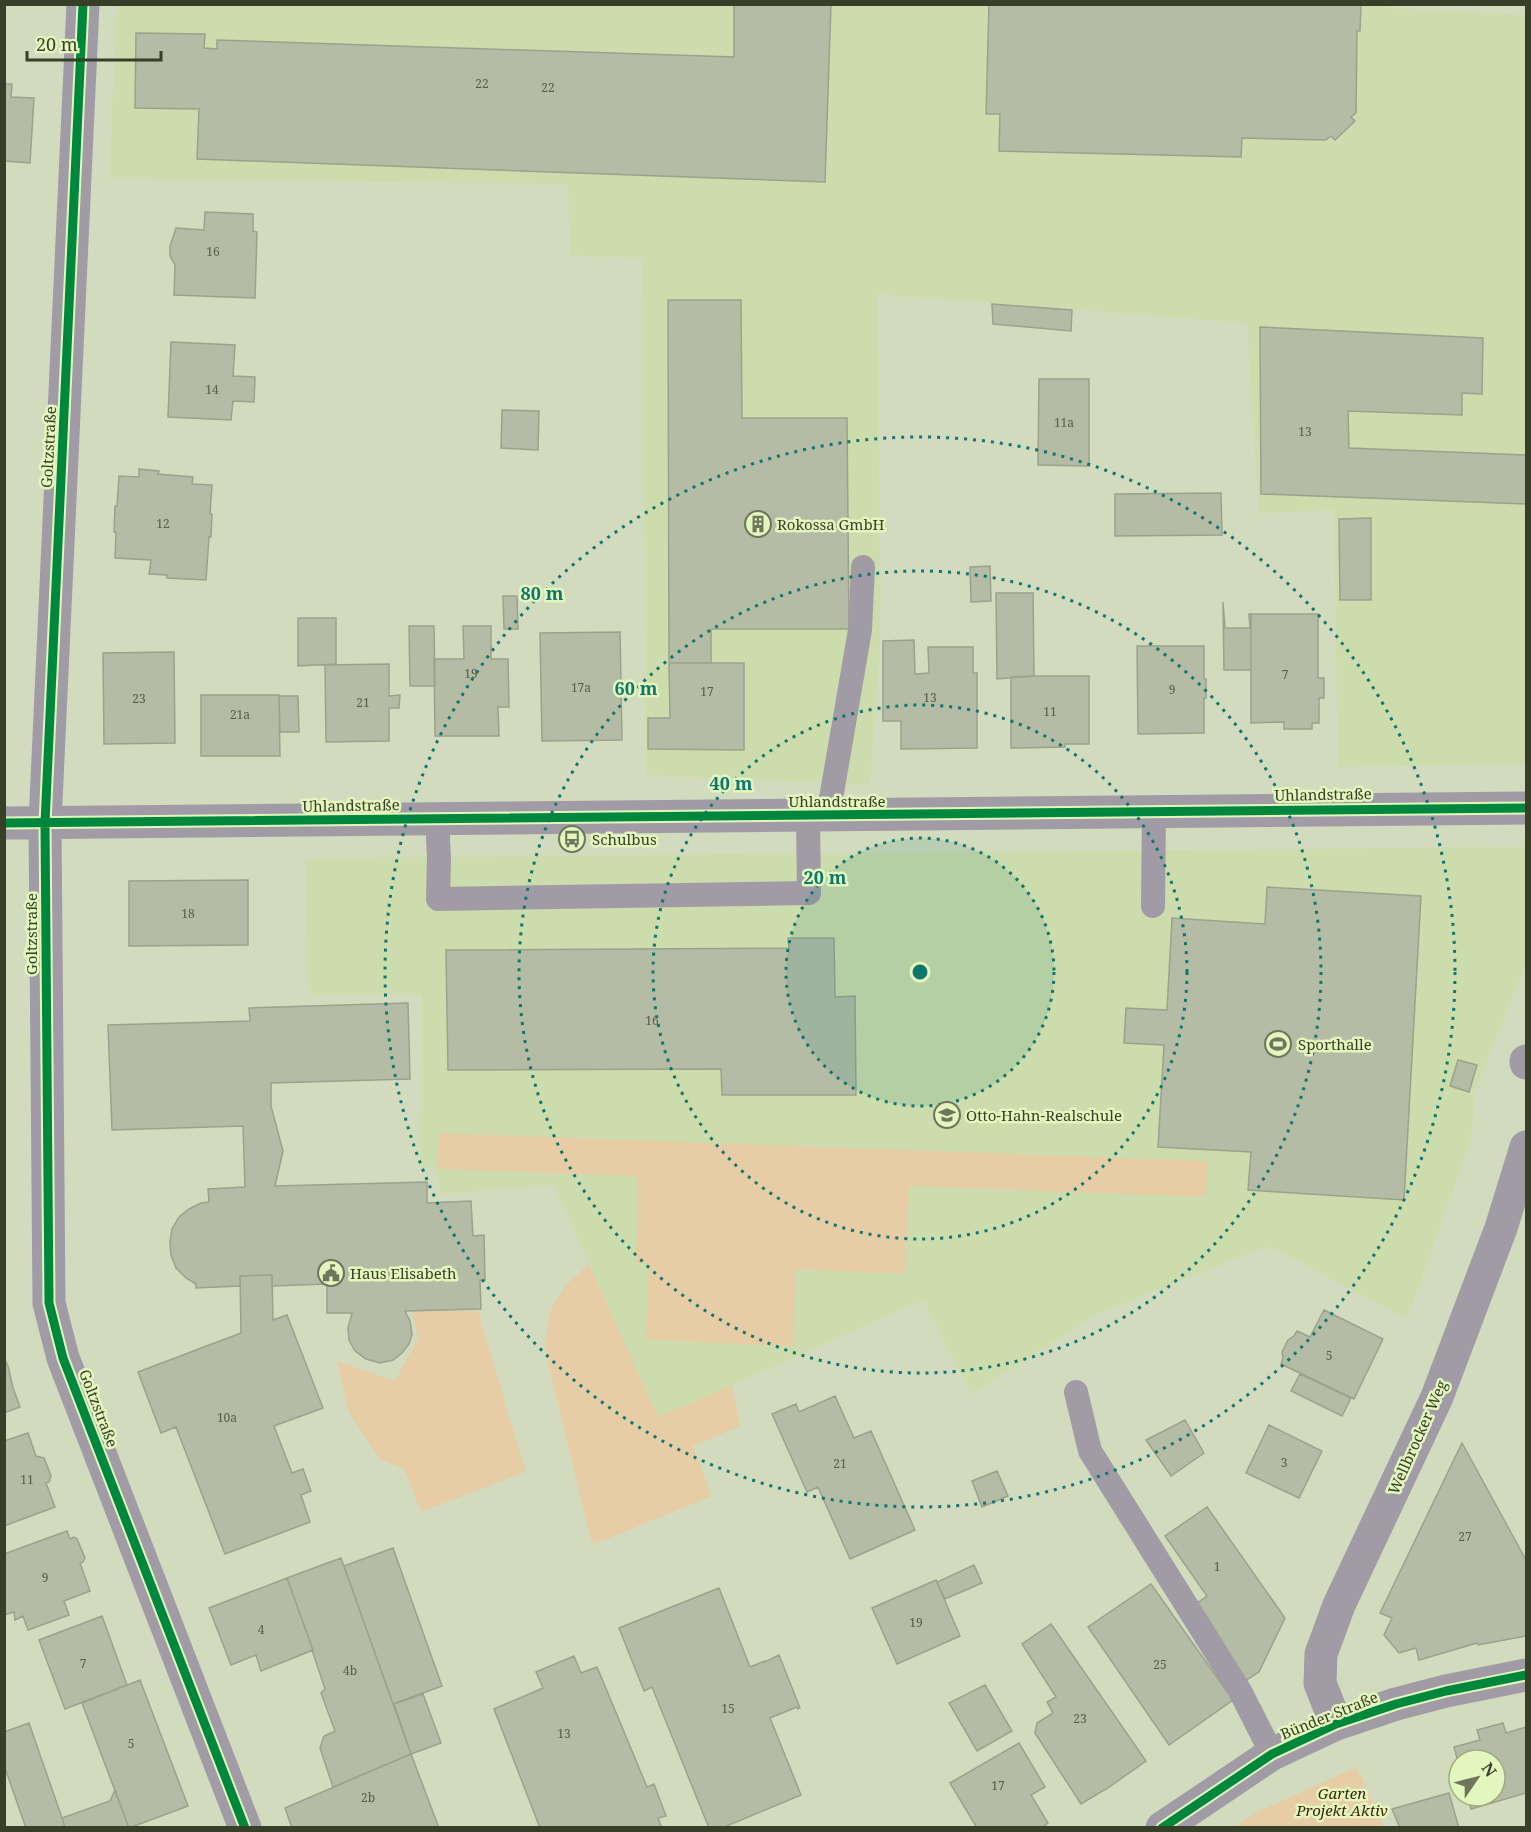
<svg xmlns="http://www.w3.org/2000/svg" width="1531" height="1832" font-family="'Noto Serif',serif">
<style>
.built{fill:#ccdcac}
.green{fill:#e7cda6}
.building{fill:#b4bca5;stroke:#9ba28b;stroke-width:1.5}
.lines{fill:none;stroke-linecap:round;stroke-linejoin:round}
.service{stroke:#a09ba5;stroke-width:24}
.minor{stroke:#a09ba5;stroke-width:33}
.tertiary{stroke:#a09ba5;stroke-width:33}
.cycleway-casing{stroke:#e3f6bd;stroke-width:13}
.cycleway{stroke:#00873e;stroke-width:9}
.ring{fill:none;stroke:#0f766e;stroke-width:3;stroke-dasharray:3 6}
.labels{text-anchor:middle;dominant-baseline:central;stroke-width:5;stroke-linejoin:round;paint-order:stroke}
.number-label{font-size:12px;fill:#565e47}
.street-label{font-size:15px;fill:#373f28;stroke:#e3f6bd}
.poi-label{font-size:15px;fill:#373f28;stroke:#e3f6bd;text-anchor:start}
.park-label{font-size:15px;font-style:italic;fill:#3b2208;stroke:#e3f6bd}
.centre{fill:#0f766e;stroke:#e3f6bd;stroke-width:3}
.ring-label{font-size:18px;text-anchor:middle;font-weight:bold;fill:#0f766e;stroke:#e3f6bd;stroke-width:5;stroke-linejoin:round;paint-order:stroke}
</style>
<rect width="100%" height="100%" fill="#d2dbbe"/>
<!-- built -->
<path class="built" d="M1387 4V8L1526 15V764L1338 767 1334 510 1259 513 1247 323 878 294 880 647 870 785 646 775 643 258 570 255 568 184 109 179 117 5Z
M1526 847V963L1475 1090 1471 1140 1407 1319 1269 1246 1096 1314 972 1394 923 1300 658 1418 554 1185 441 1194 435 1167 420 1168 422 994 309 995 305 858Z"/>
<!-- green -->
<path class="green" d="M439 1133 1207 1161 1206 1197 909 1186 905 1274 796 1269 793 1346 646 1340 649 1264 636 1263 638 1176 438 1169Z
M589 1264 658 1417 732 1385 740 1426 693 1446 712 1496 592 1545 545 1350 549 1313 565 1286Z
M412 1311H478L526 1472 421 1512 404 1469 379 1459 348 1410 337 1361 395 1381 418 1338Z
M1357 1767 1384 1827H1235L1257 1812Z"/>
<!-- building -->
<path class="building" d="M734 4H831L825 182 197 159 199 109 135 108 136 33 205 34 204 48 217 49V40L734 57Z
M989 4H1361L1360 31H1357L1356 113 1351 117 1355 121 1335 140 1331 136 1326 140 1242 138 1241 157 999 151 1000 114H986Z
M4 84H12L11 97 34 98 30 163 4 161Z
M205 212 253 214V231L257 232 255 298 174 295 175 265 170 256V246L176 228 204 230Z
M668 300H741L742 418H847L849 629H711V663H669Z
M992 304 1072 310 1071 331 993 324Z
M1260 327 1483 338 1482 394 1462 393V415L1348 411 1349 448 1526 455V504L1261 494Z
M171 342 235 345 233 376 255 377 254 402 233 401 231 420 168 417Z
M1039 379H1089V466L1038 465Z
M502 410 539 411 538 450 501 448Z
M139 469 159 471 158 474 193 477 192 484 212 485 210 514H212L211 537H209L206 580 167 578V575L149 574 151 560 115 558 116 532H114L115 506H117L119 476 139 477Z
M1221 493 1222 535 1115 536V494Z
M1371 518V600H1340L1339 519Z
M990 566 991 601 971 602 970 567Z
M996 593H1033L1034 676 997 679Z
M503 596H517L518 629H504Z
M1223 602 1225 628H1250L1249 614H1251V670H1224Z
M1251 614H1318V678H1324V698H1319V723H1312V729H1284V722L1251 723Z
M298 618H336V664L298 666Z
M409 626H434L435 686H410Z
M463 626H491V659H508L509 707H498L499 736H435L434 659H464Z
M620 632 622 740 542 741 540 633Z
M914 640 915 674 929 673 928 647H973V673H977V748L901 749V721H883V641Z
M1137 646H1204V679H1206V698H1204V733L1138 734Z
M174 652 175 743 104 744 103 653Z
M669 663H744V750L648 749V718H670Z
M389 664V696L400 695 399 708H389V741L326 742 325 665Z
M1034 676H1089V744H1065V747L1011 748V677Z
M201 695H279L280 756H201Z
M279 696H298L299 732H280Z
M248 880V945L129 946V881Z
M1267 887 1421 896 1404 1200 1248 1190 1251 1152 1158 1147 1164 1045 1124 1043 1126 1008 1167 1010 1172 918 1265 924Z
M788 938H834L835 997 855 996 856 1095H722L721 1069 448 1070 446 950 789 948Z
M408 1003 410 1079 271 1083V1106L283 1151 275 1186 427 1182V1203L471 1201 473 1236 484 1235 485 1280H480L481 1309 405 1311 410 1321 412 1334 409 1344 402 1353 393 1360 380 1363 366 1359 355 1351 349 1340 348 1328 352 1313H327V1284L272 1286V1275L240 1276V1286L196 1288V1284L186 1278 176 1268 171 1255 170 1242 172 1229 179 1217 189 1209 201 1203 209 1202 208 1189 245 1187 243 1126 112 1130 108 1025 250 1021 249 1008Z
M1458 1060 1477 1065 1469 1092 1450 1086Z
M272 1275 273 1320 287 1315 323 1408 274 1426 292 1473 303 1469 311 1491 301 1495 310 1522 225 1554 176 1427 161 1433 138 1372 241 1333 240 1276Z
M1324 1310 1383 1339 1354 1399 1281 1364 1283 1358 1282 1352 1288 1340 1294 1336 1297 1331 1310 1337Z
M4 1358 8 1366 13 1388 20 1407 4 1413Z
M1300 1374 1351 1398 1342 1416 1291 1391Z
M835 1396 854 1438 871 1431 915 1530 850 1559 818 1487 807 1492 772 1414 796 1404 799 1412Z
M1185 1420 1204 1453 1171 1476 1146 1440Z
M1269 1425 1322 1451 1299 1498 1246 1473Z
M28 1433 36 1456 44 1458 51 1476 49 1482 46 1483 55 1507 4 1526V1441Z
M1462 1443 1526 1560V1636L1478 1645 1477 1643 1419 1660 1416 1648 1399 1653 1384 1635 1392 1618 1380 1613Z
M997 1471 1008 1496 982 1507 972 1481Z
M1207 1507 1285 1618 1259 1672 1245 1681 1193 1606 1207 1596 1165 1536Z
M67 1531 70 1539 74 1537 77 1539 85 1558 83 1562 80 1563 90 1591 64 1601 69 1615 28 1630 23 1616 15 1620 14 1612 4 1615V1554Z
M393 1548 442 1686 393 1704 344 1566Z
M341 1558 411 1754 333 1787 320 1748 324 1736 335 1731 321 1693 325 1689 312 1650H313L287 1578Z
M974 1565 982 1583 945 1599 937 1582Z
M287 1578 313 1650 261 1671 256 1655 231 1665 209 1608Z
M936 1580 960 1636 897 1664 872 1608Z
M1151 1584 1233 1700 1169 1745 1088 1627Z
M719 1588 750 1667 765 1661V1662L779 1655 800 1708 798 1709 797 1707 770 1718 801 1795 722 1828H709L652 1687 644 1691 619 1628Z
M102 1616 127 1685 65 1709 39 1640Z
M1051 1624 1146 1761 1105 1790H1104L1081 1804 1035 1733 1037 1723 1053 1713 1047 1702 1056 1697 1022 1644Z
M574 1656 581 1673 597 1667 647 1787 654 1784 666 1816 658 1818 662 1828H540L494 1709 543 1688 536 1672Z
M140 1680 188 1806 129 1828 82 1703Z
M985 1685 1012 1731 977 1751 949 1703Z
M423 1694 441 1743 411 1754 394 1704Z
M29 1723 62 1818 65 1828H26L4 1765V1732Z
M1503 1723 1506 1733 1526 1727V1793L1471 1809 1467 1796H1495V1760H1459V1766L1454 1747 1480 1740 1477 1730Z
M1019 1743 1045 1787 1031 1795 1048 1823 1041 1828H977L950 1783Z
M411 1754 439 1828H292L285 1808Z
M115 1790 129 1828H65L62 1818 110 1801Z
M1449 1793 1459 1828H1400L1392 1809Z"/>
<g class="lines">
<!-- service -->
<path class="service" d="M828 816 860 630 863 567
M437 819 439 858 438 899 809 893 808 816
M1153 906 1154 811
M1076 1392 1090 1451 1240 1691 1272 1754"/>
<!-- minor -->
<path class="minor" d="M83 4 45 823 49 1303 63 1358 245 1828
M4 823 1526 808
M1526 1061V1063
M1336 1724 1320 1683 1321 1654 1339 1605 1437 1397 1501 1228 1526 1147"/>
<!-- tertiary -->
<path class="tertiary" d="M1162 1828 1272 1754 1336 1724 1396 1704 1446 1691 1526 1675"/>
<defs>
<path id="cycleway" d="M83 4 45 823 49 1303 63 1358 245 1828
M4 823 1526 808
M1162 1828 1272 1754 1336 1724 1396 1704 1446 1691 1526 1675"/>
</defs>
<!-- cycleway casing -->
<use href="#cycleway" class="cycleway-casing"/>
<!-- cycleway -->
<use href="#cycleway" class="cycleway"/>
</g>
<!-- distance rings -->
<circle cx="920" cy="972" r="134" fill="#0f766e" fill-opacity=".12"/>
<g class="ring">
<circle cx="920" cy="972" r="134"/>
<circle cx="920" cy="972" r="267"/>
<circle cx="920" cy="972" r="401"/>
<circle cx="920" cy="972" r="535"/>
</g>
<!-- icons -->
<defs>
<symbol id="building-ring" viewBox="-11 -11 22 22"><circle r="9.5" fill="#e3f6bd" stroke="#6d765c" stroke-width="1.5"/><path d="M-4-6H4V6H1V3H-1V6H-4ZM-2.5-4.3h1.7v1.8h-1.7ZM.8-4.3h1.7v1.8H.8ZM-2.5-1h1.7V.8h-1.7ZM.8-1h1.7V.8H.8Z" fill="#6d765c"/></symbol>
<symbol id="bus-ring" viewBox="-11 -11 22 22"><circle r="9.5" fill="#e3f6bd" stroke="#6d765c" stroke-width="1.5"/><path d="M-5-6H5V4H4V6H2V4H-2V6H-4V4H-5ZM-3.5-4V0h7V-4ZM-3.5 1.2v1.5H-2V1.2ZM2 1.2v1.5H3.5V1.2Z" fill="#6d765c"/></symbol>
<symbol id="stadium-ring" viewBox="-11 -11 22 22"><circle r="9.5" fill="#e3f6bd" stroke="#6d765c" stroke-width="1.5"/><path d="M0-5a6.5 5 0 1 0 0 10a6.5 5 0 1 0 0-10ZM-3.5-1.8h7v3.6h-7Z" fill="#6d765c"/></symbol>
<symbol id="school-ring" viewBox="-11 -11 22 22"><circle r="9.5" fill="#e3f6bd" stroke="#6d765c" stroke-width="1.5"/><path d="M0-5L7-2L0 1L-7-2ZM-4 1L0 2.5L4 1V4Q0 6-4 4Z" fill="#6d765c"/></symbol>
<symbol id="civic-ring" viewBox="-11 -11 22 22"><circle r="9.5" fill="#e3f6bd" stroke="#6d765c" stroke-width="1.5"/><path d="M-.6-6.5H3V-4.5H.6V-3L4-1V1h2V6H-6V1h2V-1L-.6-3ZM-1.2 2.5V6h2.4V2.5Z" fill="#6d765c"/></symbol>
</defs>
<g fill-rule="evenodd">
<use href="#building-ring" x="743" y="509" width="30" height="30"/>
<use href="#bus-ring" x="557" y="824" width="30" height="30"/>
<use href="#stadium-ring" x="1263" y="1029" width="30" height="30"/>
<use href="#school-ring" x="932" y="1100" width="30" height="30"/>
<use href="#civic-ring" x="316" y="1258" width="30" height="30"/>
</g>
<g class="labels">
<!-- number labels -->
<g class="number-label">
<text x="482" y="83">22</text>
<text x="548" y="87">22</text>
<text x="213" y="251">16</text>
<text x="212" y="389">14</text>
<text x="1064" y="422">11a</text>
<text x="1305" y="431">13</text>
<text x="163" y="523">12</text>
<text x="471" y="673">19</text>
<text x="1285" y="674">7</text>
<text x="581" y="687">17a</text>
<text x="1172" y="689">9</text>
<text x="707" y="691">17</text>
<text x="930" y="697">13</text>
<text x="139" y="698">23</text>
<text x="363" y="702">21</text>
<text x="1050" y="711">11</text>
<text x="240" y="714">21a</text>
<text x="188" y="913">18</text>
<text x="652" y="1020">16</text>
<text x="1329" y="1355">5</text>
<text x="227" y="1417">10a</text>
<text x="1284" y="1462">3</text>
<text x="840" y="1463">21</text>
<text x="27" y="1479">11</text>
<text x="1465" y="1536">27</text>
<text x="1217" y="1566">1</text>
<text x="45" y="1577">9</text>
<text x="916" y="1622">19</text>
<text x="261" y="1629">4</text>
<text x="83" y="1663">7</text>
<text x="1160" y="1664">25</text>
<text x="350" y="1670">4b</text>
<text x="728" y="1708">15</text>
<text x="1080" y="1718">23</text>
<text x="564" y="1733">13</text>
<text x="131" y="1743">5</text>
<text x="998" y="1785">17</text>
<text x="368" y="1797">2b</text>
</g>
<!-- street labels -->
<g class="street-label">
<text transform="translate(48 447) rotate(-87)">Goltzstraße</text>
<text transform="translate(1323 794) rotate(-1)">Uhlandstraße</text>
<text x="837" y="801">Uhlandstraße</text>
<text transform="translate(351 805) rotate(-1)">Uhlandstraße</text>
<text transform="translate(31 934) rotate(-90)">Goltzstraße</text>
<text transform="translate(99 1408) rotate(69)">Goltzstraße</text>
<text transform="translate(1417 1437) rotate(-66)">Wellbrocker Weg</text>
<text transform="translate(1329 1715) rotate(-22)">Bünder Straße</text>
</g>
<!-- poi labels -->
<g class="poi-label">
<text x="777" y="524">Rokossa GmbH</text>
<text x="592" y="839">Schulbus</text>
<text x="1298" y="1044">Sporthalle</text>
<text x="966" y="1115">Otto-Hahn-Realschule</text>
<text x="350" y="1273">Haus Elisabeth</text>
</g>
<!-- park labels -->
<g class="park-label">
<text x="1342" y="1793">Garten<tspan x="1342" dy="17">Projekt Aktiv</tspan></text>
</g>
</g>
<circle cx="920" cy="972" r="9" class="centre"/>
<g class="ring-label">
<text x="542" y="600">80 m</text>
<text x="636" y="695">60 m</text>
<text x="731" y="790">40 m</text>
<text x="825" y="884">20 m</text>
</g>
<!-- border -->
<rect width="1531" height="1832" fill="none" stroke="#373f28" stroke-width="12"/>
<!-- north arrow -->
<g transform="translate(1477 1778) rotate(55)"><circle r="28" fill="#e3f6bd" stroke="#9ead81" stroke-width="1.5"/>
<path d="M0-4.5L10 22L0 15L-10 22Z" fill="#6d765c"/>
<text y="-9" font-size="16" font-weight="bold" text-anchor="middle" fill="#373f28">N</text>
</g>
<!-- scale -->
<path d="M27 51v9h134v-9" fill="none" stroke="#373f28" stroke-width="3"/>
<text x="36" y="51" font-size="18" fill="#373f28" stroke="#e3f6bd" stroke-width="4.5" paint-order="stroke">20 m</text>
</svg>
